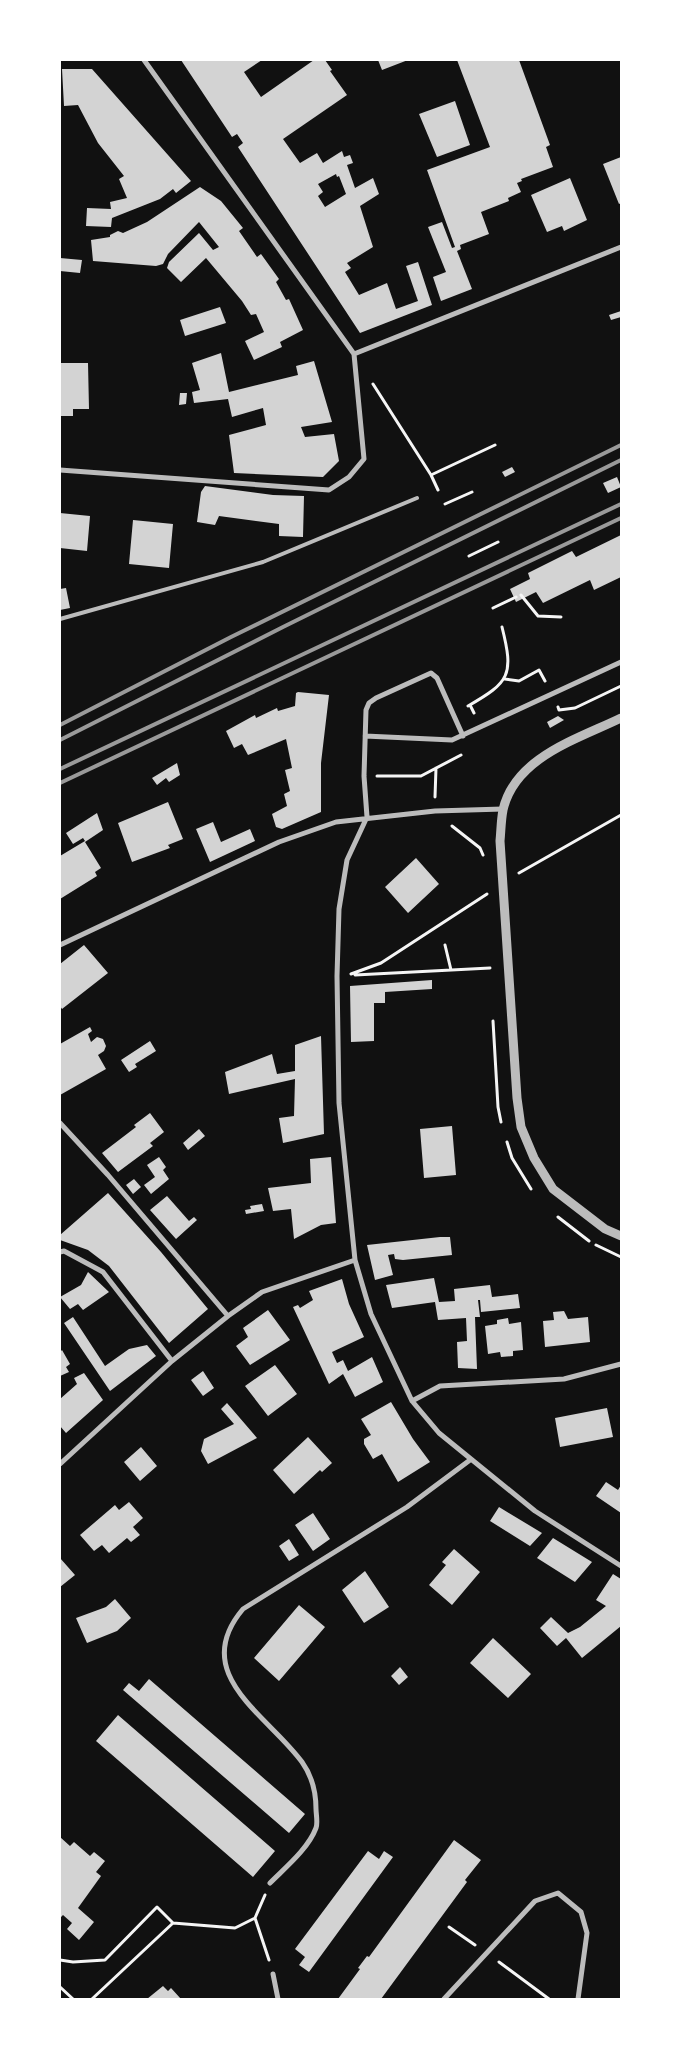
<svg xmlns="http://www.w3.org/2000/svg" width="681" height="2059" font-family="Lato,sans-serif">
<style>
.building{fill:#d3d3d3;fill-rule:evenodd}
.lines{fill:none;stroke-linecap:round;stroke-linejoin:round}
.path{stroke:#f5f5f5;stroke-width:3}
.service{stroke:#bcbcbc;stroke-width:4}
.minor{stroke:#bcbcbc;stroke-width:5}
.tertiary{stroke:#bcbcbc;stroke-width:9}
.rail{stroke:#9a9a9a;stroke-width:4}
</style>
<rect width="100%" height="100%" fill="#111"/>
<!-- building -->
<path class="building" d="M181 60H262L244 72 261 97 314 60H325L332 70 330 71 347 95 283 139 300 163 317 153 323 163 342 151 344 157 350 155 353 163 347 165 355 188 373 178 379 194 360 206 373 247 347 263 351 268 345 272 359 295 387 283 396 309 418 301 406 266 418 262 432 305 360 333 238 147 243 143 237 134 232 137ZM336 174 337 177 339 176 346 194 325 207 318 196 323 192 318 184Z
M378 60H408L382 70Z
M457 60H519L550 145 546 147 553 167 521 179 522 181 517 183 521 192 508 198 509 201 481 212 489 234 460 245 461 249 457 251 472 289 441 301 433 277 446 272 428 227 442 222 452 248 455 247 427 170 490 147Z
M62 69H92L191 181 176 193 173 189 160 199 112 218 111 227 86 226 87 208 111 209 110 202 127 198 119 179 124 176 98 143 78 105 64 106Z
M455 101 470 145 437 157 419 114Z
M621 157V203L619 204 603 164Z
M570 178 587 220 564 231 562 226 547 232 531 195Z
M200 187 221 201 243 228 239 231 257 257 261 254 279 279 276 282 286 300 289 299 303 330 280 342 282 347 254 360 245 341 264 332 256 314 251 315 242 301 206 258 181 282 167 268 169 262 199 233 213 250 219 247 199 222 168 254 163 264 156 266 93 261 91 240 110 237V235L118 231 123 233 147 222Z
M60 258 82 260 80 273 60 271Z
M220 307 226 323 185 336 180 320Z
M621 311V317L611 320 609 315Z
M221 353 229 392 298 375 296 366 314 361 332 422 301 427 305 437 334 434 339 461 323 477 234 473 229 435 266 425 263 408 232 417 228 399 194 403 192 392 200 390 192 363Z
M60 363H88L89 409H73V416H60Z
M180 393H187L186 404 179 405Z
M512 467 515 472 505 477 502 472Z
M617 477 621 487 608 493 603 483Z
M205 486 273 495 304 496 303 537 279 536V524L219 516 215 525 197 522 201 492Z
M60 513 90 516 87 551 60 548Z
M133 520 173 524 169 568 129 564Z
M621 535V577L594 590 590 580 543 603 536 592 516 602 510 589 530 579 528 573 572 551 576 557Z
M66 588 70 608 60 610V589Z
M298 692 329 695 321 763V812L282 829 276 827 272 814 287 806 284 794 290 791 285 770 292 768 286 739 248 755 242 744 234 748 226 731 255 715 256 718 277 708 278 711 295 706 296 693Z
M558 716 564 720 550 728 547 722Z
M177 763 180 775 169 782 166 778 157 785 152 778Z
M168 802 183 839 168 845 170 848 132 862 118 823Z
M97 813 103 830 85 842 101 868 95 872 97 876 60 899V856L85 841 83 838 73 844 66 833Z
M213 822 221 842 250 829 255 841 210 862 196 829Z
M416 858 439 884 408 913 385 887Z
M84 945 108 973 62 1009 60 1006V964Z
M432 980V989L385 992V1003H374V1041L351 1042 350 986Z
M90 1027 92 1031 88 1034 91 1042 97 1037 103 1039 106 1046 104 1051 98 1055 106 1069 60 1095V1044Z
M321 1036 324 1134 283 1143 279 1118 294 1116 295 1079 229 1094 225 1072 272 1054 277 1074 295 1071V1045Z
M150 1041 156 1051 135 1064 137 1067 129 1072 121 1060Z
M150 1113 164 1132 150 1143 153 1146 118 1172 102 1153 136 1127 134 1125Z
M452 1126 456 1175 424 1178 420 1129Z
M199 1129 205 1136 188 1150 183 1143Z
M159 1157 166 1167 163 1170 169 1179 151 1194 144 1185 155 1177 147 1165Z
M331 1157 336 1223 321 1225 294 1239 291 1209 273 1211 268 1188 311 1183 310 1159Z
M134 1179 141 1187 133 1194 126 1185Z
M108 1193 161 1252 208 1309 169 1343 109 1266 88 1250 60 1240V1235Z
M167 1196 189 1221 194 1217 197 1220 176 1239 150 1210Z
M262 1204 264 1211 246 1214 245 1210 251 1209 250 1206Z
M440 1237H450L452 1255 403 1260 395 1259 394 1254 388 1255 393 1275 375 1280 367 1245Z
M88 1272 109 1292 83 1310 78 1304 70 1309 60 1297 81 1285Z
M434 1278 439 1302 455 1301 454 1289 490 1285 492 1297 518 1294 520 1308 481 1312 480 1300H478L480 1317H475L477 1369 458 1368 457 1342 467 1341 466 1318 438 1320 435 1302 392 1308 386 1285Z
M342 1279 349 1304 364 1337 332 1352 337 1363 343 1360 348 1371 372 1357 383 1382 355 1397 343 1374 329 1384 293 1307 298 1305 300 1308 313 1300 309 1291Z
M268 1310 290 1340 250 1365 236 1346 248 1337 243 1328Z
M564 1311 568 1319 588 1317 590 1342 545 1347 543 1321 554 1320 553 1312Z
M73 1317 105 1366 129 1349 147 1345 156 1356 110 1391 64 1323Z
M508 1318 509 1324 521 1322 523 1350 513 1351V1356L501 1357 500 1352 488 1354 485 1326 497 1324V1320Z
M62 1350 70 1364 66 1367 69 1372 60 1376V1352Z
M275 1365 297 1394 268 1416 245 1386Z
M203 1371 214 1388 203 1396 191 1380Z
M84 1373 103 1400 66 1433 60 1426V1399L77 1384 74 1378Z
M391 1402 413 1439 430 1462 398 1482 382 1454 373 1459 364 1444V1439L371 1435 361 1419Z
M227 1403 257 1438 208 1464 201 1451 204 1439 234 1424 221 1409Z
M607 1408 613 1437 560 1447 555 1418Z
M308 1437 332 1463 322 1472 320 1470 294 1494 273 1470Z
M141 1447 157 1466 140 1481 124 1462Z
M606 1482 618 1490 621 1485V1513L596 1496Z
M129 1502 143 1518 133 1527 140 1535 131 1542 127 1538 109 1553 102 1545 94 1551 80 1535 115 1505 119 1510Z
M499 1507 542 1533 530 1546 490 1521Z
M313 1513 330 1539 313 1551 295 1525Z
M553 1538 592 1562 575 1582 537 1558Z
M289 1539 299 1555 289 1561 279 1546Z
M454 1549 480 1572 452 1605 429 1585 446 1565 442 1562Z
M60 1558 75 1575 60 1587Z
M365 1571 389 1607 364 1623 342 1590Z
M613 1574 621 1579V1626L582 1658 566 1638 557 1646 540 1628 551 1617 568 1633 580 1627 606 1606 596 1600Z
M115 1599 131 1618 117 1631 87 1643 76 1618 106 1607Z
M299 1605 325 1627 279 1681 254 1658Z
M493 1638 531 1674 508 1698 470 1663Z
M400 1667 408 1677 399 1685 391 1676Z
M149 1679 305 1814 289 1833 123 1690 129 1683 139 1691Z
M118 1715 275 1851 253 1877 96 1741Z
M60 1837 70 1846 74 1842 90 1856 94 1852 105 1861 96 1872 101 1876 78 1908 94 1922 79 1940 67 1929 72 1923 63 1915 60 1918Z
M454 1840 481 1860 465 1880 467 1882 381 1999H338L360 1969 358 1968 367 1956 369 1957Z
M368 1851 379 1859 384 1851 393 1857 309 1972 299 1965 305 1957 295 1949Z
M163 1986 168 1991 171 1988 181 1999H147Z"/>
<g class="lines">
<!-- path -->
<path class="path" d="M373 384 431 475 438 490
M431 475 495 445
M445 504 472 492
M469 556 498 542
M521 595 538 616 561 617
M493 608 516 597
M505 679 519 681 539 670 545 681
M470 705 474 713
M468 706C510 682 514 675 502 627
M558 707 559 710 575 708 621 686
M377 776H421L461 755
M435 797 436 768
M452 826 480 848 483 855
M519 873 621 815
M445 945 451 970
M351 974 381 963 487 894
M355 975 490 968
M493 1021 498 1107 501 1122
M507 1142 512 1158 531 1189
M558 1217 589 1241
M596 1245 621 1257
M265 1895 255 1918 269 1960
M449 1927 475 1945
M60 1960 73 1962 105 1960 157 1907 173 1923
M499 1962 549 1999
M60 1987 73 1999
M92 1999 173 1923 235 1928 255 1918"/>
<!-- service -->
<path class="service" d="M60 619 263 562 417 498"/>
<!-- minor -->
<path class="minor" d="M144 60 354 354
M354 354 621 247
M60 470 329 490 349 477 364 459 354 354
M365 736 452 740 621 662
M463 736 437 678 431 673 376 698 369 703 366 710 364 776 367 817 347 860 339 909 337 976 339 1103 355 1260 371 1314 412 1401 439 1433 535 1511 621 1566
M60 945 279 842 336 822 435 811 503 809
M60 1123 108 1175 228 1316
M60 1252 64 1251 103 1272 172 1361
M412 1401 440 1386 564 1379 621 1364
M60 1464 172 1361 228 1316 262 1292 355 1260
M270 1883C286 1867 308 1849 316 1828 318 1823 316 1814 316 1809 316 1793 312 1776 302 1762 268 1715 188 1674 243 1609L407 1507 470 1460
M273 1974 278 1999
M444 1999 535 1901 558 1893 581 1912 587 1933 578 1999"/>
<!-- tertiary -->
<path class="tertiary" d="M621 718C578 739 515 757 503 810 501 820 501 831 500 841L517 1098 521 1127 534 1158 553 1189 605 1229 621 1236"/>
<!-- rail -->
<path class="rail" d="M60 725 231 637 621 445
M60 740 283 627 621 460
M60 769 621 504
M60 783 621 518"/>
</g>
<!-- border -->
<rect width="681" height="2059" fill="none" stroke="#ffffff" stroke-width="122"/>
</svg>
